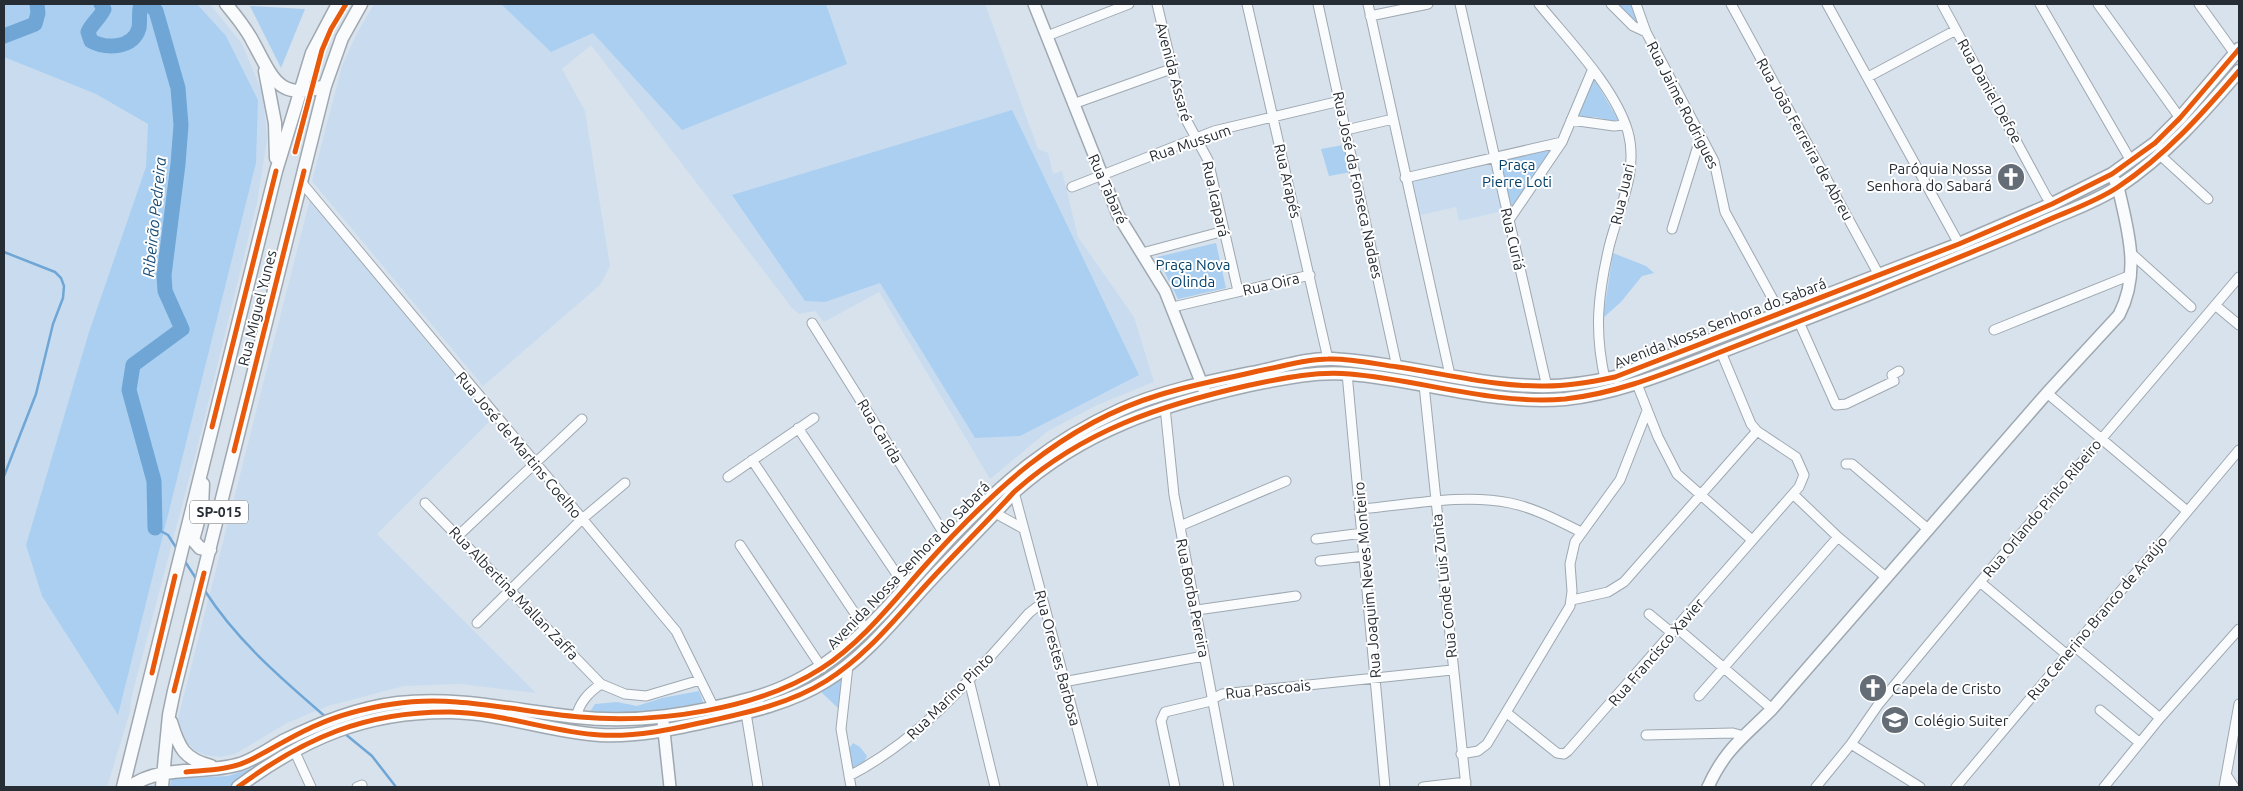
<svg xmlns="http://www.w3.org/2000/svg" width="2243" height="791" font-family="Ubuntu,sans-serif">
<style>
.built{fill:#c9dcef}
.green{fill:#aacff1}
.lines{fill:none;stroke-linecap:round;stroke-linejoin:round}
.stream{stroke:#6fa6d5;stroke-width:2.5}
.river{stroke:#6fa6d5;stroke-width:15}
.street-casing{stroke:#9fa8b0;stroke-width:11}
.secondary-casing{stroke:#9fa8b0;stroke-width:14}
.primary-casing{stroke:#9fa8b0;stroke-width:15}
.street{stroke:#f9fbfc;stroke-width:9}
.secondary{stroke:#f9fbfc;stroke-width:11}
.primary{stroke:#f9fbfc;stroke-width:12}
.cycleway-casing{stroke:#fff;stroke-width:8}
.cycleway{stroke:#e8590c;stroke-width:5}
.labels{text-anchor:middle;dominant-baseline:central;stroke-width:4;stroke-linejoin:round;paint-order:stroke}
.shield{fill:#fff;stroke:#676c72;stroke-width:1}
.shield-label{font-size:14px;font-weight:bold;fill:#262d35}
.street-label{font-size:15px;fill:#262d35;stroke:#fff}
.park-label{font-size:15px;fill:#033f68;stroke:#fff}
.poi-label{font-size:15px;fill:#262d35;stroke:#fff;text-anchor:start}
.water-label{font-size:16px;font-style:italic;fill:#194f79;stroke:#fff}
</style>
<rect width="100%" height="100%" fill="#d7e2ed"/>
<!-- built -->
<path class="built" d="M4 4H210L242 44 263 94 267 140 257 203 197 449 131 699 130 712 107 787H4Z
M374 4H985L1038 149 1048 153 1053 174 1062 171 1078 237 1134 317 1154 382 1097 405 1048 431 990 479 879 292 824 322 815 311 799 314 792 308 591 45 562 69 585 111 610 266 600 285 483 386 312 181 342 66 357 33Z
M1492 160 1503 211 1459 221 1456 207 1416 216 1409 180Z
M310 199 491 420 377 534 536 693 460 684 404 686 328 706 287 723 235 754 220 757 205 755 194 750 186 741 178 719Z"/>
<!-- green -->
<path class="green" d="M4 4H197L226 36 258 100 256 163 118 715 42 596 26 545 89 332 146 167 148 124 96 94 4 57Z
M501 4H826L847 64 682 130 593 33 551 52Z
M1616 4H1631L1638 23Z
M250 6 305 9 281 68Z
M1593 77 1620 123 1596 117H1575Z
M1012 110 1139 375 1020 436 975 438 880 283 825 302 805 301 732 195Z
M1343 145 1351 172 1329 176 1321 149Z
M1555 148 1511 212 1498 159Z
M1216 243 1226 288 1178 299 1157 257Z
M1613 253 1646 266 1654 273 1642 276 1621 302 1603 318Z
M844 675 838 708 820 691Z
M699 691 705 707 662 713H589L595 704 617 702 637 706 662 698Z
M853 743 860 747 867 756 862 767 850 772 846 753Z
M255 767 256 769 229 787H170L171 779 228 776Z"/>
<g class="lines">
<!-- stream -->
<path class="stream" d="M4 252 55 272 61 278 64 286 63 298 53 324 36 394 4 476
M155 528 168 535 177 549
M184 560 197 580
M205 591C237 641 282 679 327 718
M344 733 372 756 396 787"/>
<!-- river -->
<path class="river" d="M101 4 104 9C100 18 92 23 88 32L91 41C106 49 133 49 139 28 140 22 139 15 140 8L148 4
M149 4 156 11 178 88 181 125 178 164 164 275 165 291 182 329 133 365 129 390 154 481 155 528
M4 36 35 24 38 13 37 4"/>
<defs>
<path id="street" d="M1157 4 1183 114 1208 160 1238 291
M1247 4 1328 359
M1318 4 1397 367
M1368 4 1450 375
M1460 4 1547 387
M1539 4C1568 40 1615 87 1628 132 1639 172 1618 210 1609 247 1598 295 1594 331 1605 379
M1611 4 1633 26 1646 32
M1636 4 1646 32 1714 161 1725 212 1781 314
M1731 4 1879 275
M1827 4 1959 244
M1942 4 2046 196 2052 204
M2040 4 2131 161
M2098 4 2180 118
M2199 4 2235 54
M1370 16 1428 4
M1047 36 1129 4
M1868 77 1956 30
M1073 104 1171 69
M1571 120 1614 126 1625 125
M1346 130 1393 119
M2161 156 2208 199
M1405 178 1562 142
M302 183 676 631 716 712
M1072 187 1214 131 1340 101
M1509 220 1562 142 1592 71
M1672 229 1701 136
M1142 253 1224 231
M2132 254 2191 307
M2215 305 2239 325
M1173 307 1310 275
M1799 322 1836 405 1846 404 1894 381 1892 375 1899 371
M812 323 948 540
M1994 330 2131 275
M1347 373 1385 787
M1637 384 1658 437 1677 474 1752 540
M1424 385 1466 787
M2047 393 2187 511
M1165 407 1174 495 1229 787
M798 428 906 588
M752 460 866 630
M1846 464H1852L1929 530
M728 477 814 418
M1014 492 1093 787
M1793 494 1838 537 1887 578
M425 503 601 684 625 694 646 696 700 680
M1361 509C1407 505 1465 493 1510 503 1535 508 1559 521 1581 532
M995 513 1024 529
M1180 526 1286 481
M459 535 582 419
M1316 539 1363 533
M740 545 822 668
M1320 561 1365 556
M1980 582 2066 654
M1572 600 1608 592 1624 582 1757 431
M1197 610 1296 596
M1649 614 1672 633
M477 623 581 520 625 483
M1677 628 1772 709
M2074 646 2160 718
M848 666 841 729 851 787
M969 680 995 787
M1063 682 1204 656
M1699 696 1838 537
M2100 710 2140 743
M746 713 758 787
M1507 713 1557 753 1564 754 1568 751 1799 487 1804 475 1796 457 1757 431 1751 424 1721 352
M576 717C580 702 588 693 601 684
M1646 735 1733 733 1744 736
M1851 744 1920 787
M294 750 311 787
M1461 754 1478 751 1487 744 1570 606 1572 591 1570 564 1575 542 1620 480 1647 411
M849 776C923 738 975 674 1029 613L1042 603
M2227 776 2234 787
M357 787 362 785
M1175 787 1161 721 1165 712 1207 702 1222 694 1452 670
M1423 787 1466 782
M1816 787 1851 744 1878 705 1980 582 2239 277
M1956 787 2239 450
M2104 787 2160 718 2239 629
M2224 787 2239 704"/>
<path id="secondary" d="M1034 4 1118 215 1165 291 1205 392
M663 722 670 787
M1708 787C1725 749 1744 737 1772 709L2047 393 2119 315C2141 273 2128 230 2118 187L2115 181"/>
<path id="primary" d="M226 4C236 16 246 28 253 42 273 78 278 102 325 86
M265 71 275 123 276 158
M203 484 202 507 193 540 200 548 210 550
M171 722C179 748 184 759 211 766
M123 787 276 171 312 53 338 4
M130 787C160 764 204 775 240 764 255 759 269 749 283 741 320 723 357 708 398 703 459 696 516 711 576 717 637 724 694 714 753 698 844 673 890 601 952 536 1004 482 1050 442 1120 410 1164 390 1213 381 1261 371 1284 366 1309 358 1333 359 1401 363 1467 384 1535 386 1562 387 1589 383 1615 377L1959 244 2052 204 2112 174 2155 143 2180 118 2239 49
M162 787 169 715 174 691 325 86 342 38 361 4
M238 787C304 738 366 711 451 712 502 713 551 732 600 735 638 737 673 729 709 721 750 712 791 703 826 681 865 657 895 619 925 586 954 554 985 524 1014 492 1083 430 1161 405 1250 385 1284 378 1316 371 1350 374 1422 380 1492 405 1565 399 1612 394 1656 377 1700 360 1755 339 1809 317 1864 296 1922 272 1981 249 2039 224 2065 212 2094 203 2118 187 2166 155 2202 114 2239 71"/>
</defs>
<!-- street casing -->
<use href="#street" class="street-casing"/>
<!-- secondary casing -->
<use href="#secondary" class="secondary-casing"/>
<!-- primary casing -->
<use href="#primary" class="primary-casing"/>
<!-- street -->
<use href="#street" class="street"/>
<!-- secondary -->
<use href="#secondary" class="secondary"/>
<!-- primary -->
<use href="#primary" class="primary"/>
<defs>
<path id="cycleway" d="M295 152 322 50 331 29 346 4
M212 427 276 171
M234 451 304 171
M152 673 175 576
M174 691 204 573
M186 772C206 770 229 770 248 761 271 750 293 735 317 725 341 714 367 708 393 704 456 694 517 712 580 717 656 724 757 710 822 668 861 643 892 603 922 569 989 494 1060 425 1159 395 1191 385 1225 379 1258 371 1281 367 1305 359 1328 359 1350 358 1375 364 1398 367 1447 374 1496 387 1545 386 1569 386 1592 382 1615 377L1959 244 2052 204 2112 174 2155 143 2180 118 2239 49
M238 787C304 738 366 711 451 712 502 713 551 732 600 735 638 737 673 729 709 721 750 712 791 703 826 681 865 657 895 619 925 586 954 554 985 524 1014 492 1083 430 1161 405 1250 385 1284 378 1316 371 1350 374 1422 380 1492 405 1565 399 1612 394 1656 377 1700 360 1755 339 1809 317 1864 296 1922 272 1981 249 2039 224 2065 212 2094 203 2118 187 2166 155 2202 114 2239 71"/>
</defs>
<!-- cycleway casing -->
<use href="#cycleway" class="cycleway-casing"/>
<!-- cycleway -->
<use href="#cycleway" class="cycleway"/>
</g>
<!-- icons -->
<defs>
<symbol id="church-disc" viewBox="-11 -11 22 22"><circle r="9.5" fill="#646c75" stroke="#fff"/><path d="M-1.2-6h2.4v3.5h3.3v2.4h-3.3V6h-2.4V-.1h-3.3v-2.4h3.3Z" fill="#fff"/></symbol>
<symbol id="school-disc" viewBox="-11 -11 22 22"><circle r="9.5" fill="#646c75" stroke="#fff"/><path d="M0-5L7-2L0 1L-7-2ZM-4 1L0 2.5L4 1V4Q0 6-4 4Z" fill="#fff"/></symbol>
</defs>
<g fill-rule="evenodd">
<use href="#church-disc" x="1995" y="161" width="32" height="32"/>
<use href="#church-disc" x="1857" y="672" width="32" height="32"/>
<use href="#school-disc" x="1879" y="704" width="32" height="32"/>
</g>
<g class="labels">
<!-- shield labels -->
<rect class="shield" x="190" y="500.5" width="58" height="23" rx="4"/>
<g class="shield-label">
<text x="219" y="512">SP-015</text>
</g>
<!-- street labels -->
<g class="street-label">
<text transform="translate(1174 72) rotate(75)">Avenida Assaré</text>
<text transform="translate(1990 91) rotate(61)">Rua Daniel Defoe</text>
<text transform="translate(1683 105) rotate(63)">Rua Jaime Rodrigues</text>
<text transform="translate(1805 139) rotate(61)">Rua João Ferreira de Abreu</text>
<text transform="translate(1190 143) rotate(-19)">Rua Mussum</text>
<text transform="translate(1288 181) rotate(77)">Rua Arapés</text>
<text transform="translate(1358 185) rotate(78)">Rua José da Fonseca Nadaes</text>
<text transform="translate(1108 189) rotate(66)">Rua Tabaré</text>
<text transform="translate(1622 194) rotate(-77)">Rua Juari</text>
<text transform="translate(1216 199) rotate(77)">Rua Icapará</text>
<text transform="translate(1513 239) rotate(77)">Rua Curiá</text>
<text transform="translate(1271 284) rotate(-13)">Rua Oira</text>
<text transform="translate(257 308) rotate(-76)">Rua Miguel Yunes</text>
<text transform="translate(1720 323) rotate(-21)">Avenida Nossa Senhora do Sabará</text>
<text transform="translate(880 431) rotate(59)">Rua Carida</text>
<text transform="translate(519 445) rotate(50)">Rua José de Martins Coelho</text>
<text transform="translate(2042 508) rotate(-50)">Rua Orlando Pinto Ribeiro</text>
<text transform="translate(908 565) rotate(-46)">Avenida Nossa Senhora do Sabará</text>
<text transform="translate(1367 580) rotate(-95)">Rua Joaquim Neves Monteiro</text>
<text transform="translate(1444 586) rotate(-96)">Rua Conde Luis Zunta</text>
<text transform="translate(514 593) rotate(46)">Rua Albertina Mallan Zaffa</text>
<text transform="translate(1193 598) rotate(79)">Rua Borba Pereira</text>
<text transform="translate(2097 618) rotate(-50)">Rua Cenerino Branco de Araújo</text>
<text transform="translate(1656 652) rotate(-49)">Rua Francisco Xavier</text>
<text transform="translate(1058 658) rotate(75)">Rua Orestes Barbosa</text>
<text transform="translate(1268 689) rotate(-6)">Rua Pascoais</text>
<text transform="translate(950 696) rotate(-45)">Rua Marino Pinto</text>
</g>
<!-- park labels -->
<g class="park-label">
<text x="1517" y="164">Praça<tspan x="1517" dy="17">Pierre Loti</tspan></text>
<text x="1193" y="264">Praça Nova<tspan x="1193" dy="17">Olinda</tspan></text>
</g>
<!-- poi labels -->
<g class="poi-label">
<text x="1992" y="168" text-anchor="end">Paróquia Nossa<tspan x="1992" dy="17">Senhora do Sabará</tspan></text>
<text x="1892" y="688">Capela de Cristo</text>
<text x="1914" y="720">Colégio Suiter</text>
</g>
<!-- water labels -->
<g class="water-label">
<text transform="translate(154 217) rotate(-84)">Ribeirão Pedreira</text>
</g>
</g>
<!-- border -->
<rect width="2243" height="791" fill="none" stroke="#262d35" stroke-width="10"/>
</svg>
